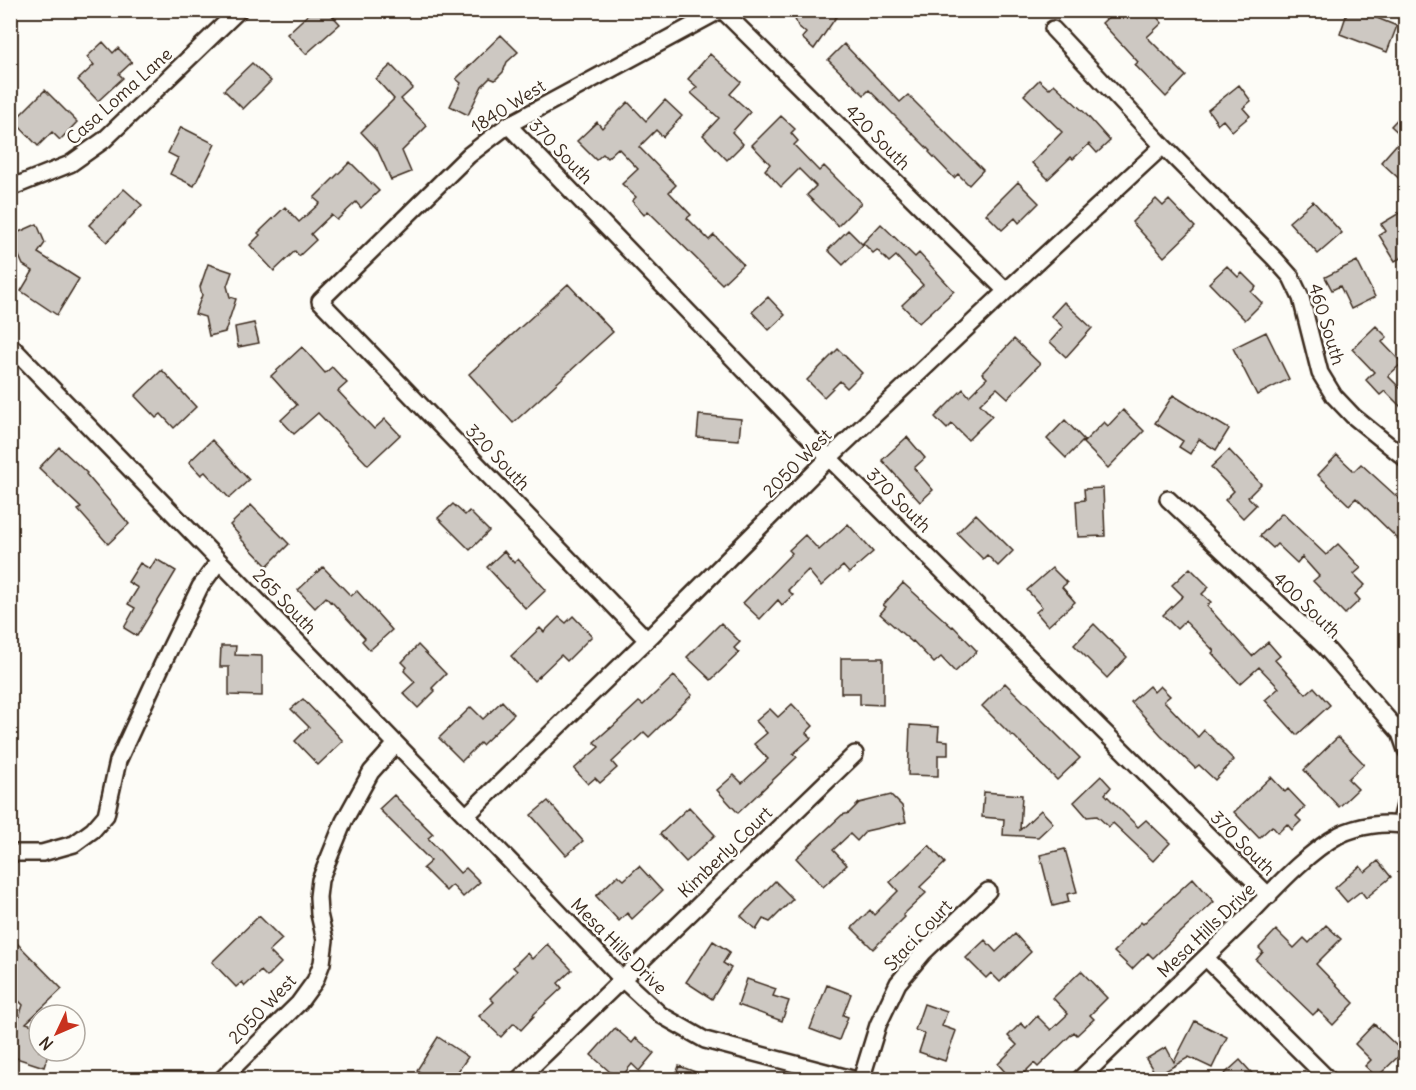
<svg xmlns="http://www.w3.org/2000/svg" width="1416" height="1090" font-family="Delius,sans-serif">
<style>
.building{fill:#cdc8c2;stroke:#3b2a1e;stroke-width:1.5}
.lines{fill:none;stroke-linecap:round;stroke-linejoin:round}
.minor-casing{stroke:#3b2a1e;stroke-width:20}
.minor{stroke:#fdfcf7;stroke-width:15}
.labels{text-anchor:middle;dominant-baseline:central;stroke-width:5;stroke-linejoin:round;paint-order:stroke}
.street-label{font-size:18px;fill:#3b2a1e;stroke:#fdfcf7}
</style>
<rect width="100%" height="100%" fill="#fdfcf7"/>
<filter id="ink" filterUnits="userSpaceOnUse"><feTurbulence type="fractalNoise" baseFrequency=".0167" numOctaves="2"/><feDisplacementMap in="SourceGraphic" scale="12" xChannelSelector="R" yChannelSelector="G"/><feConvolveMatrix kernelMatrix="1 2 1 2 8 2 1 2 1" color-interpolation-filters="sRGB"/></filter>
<g filter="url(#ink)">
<!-- building -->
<path class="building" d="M313 10H327L340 24 306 54 287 34Z
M800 10H841L814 49 802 38 806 33 798 26 794 17Z
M1116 10H1151L1162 23 1147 37 1186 76 1166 97 1135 65 1138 62 1102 23Z
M1348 10H1357L1397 26 1387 52 1340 34Z
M501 35 518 52 507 62 503 72 495 80 490 78 482 86 468 115 450 106 461 83 456 79Z
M103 42 113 53 118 48 132 62 119 74 123 78 98 101 78 80 94 65 87 57Z
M844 44 900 102 908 95 983 170 969 185 958 174 954 178 929 152 930 151 869 90 864 95 828 60Z
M710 54 741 82 730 94 750 112 732 132 743 144 727 160 703 135 719 118 691 93 697 87 688 79Z
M252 63 271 81 243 109 224 90Z
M391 65 413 88 401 99 427 126 402 151 411 172 391 180 377 149 361 132 394 99 376 79Z
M1039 80 1049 89 1054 84 1084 112 1110 141 1097 153 1089 144 1073 159 1071 157 1048 179 1032 163 1062 132 1024 95Z
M1239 85 1251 101 1243 108 1250 116 1232 131 1223 120 1218 124 1208 110Z
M45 90 77 122 60 140 52 132 38 146 14 121Z
M665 100 682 116 663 137 656 130 639 147 676 185 669 192 691 215 687 218 709 240 714 235 743 264 722 284 648 211 644 215 632 201 636 197 622 184 638 169 618 148 607 158 603 154 596 160 577 141 597 122 602 128 628 102 646 121Z
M1406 110V185L1381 162 1403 137 1391 126Z
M781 116 795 129 791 133 798 141 794 145 819 171 824 166 861 203 838 226 807 195 816 186 799 169 781 187 765 170 770 164 752 145Z
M181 127 215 144 194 186 170 174 178 158 168 153Z
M350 162 379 191 361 208 356 202 337 220 331 215 311 234 316 240 299 256 295 251 274 271 250 245 260 235 258 233 285 207 299 222 320 203 314 198Z
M1018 182 1039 203 1019 223 1015 218 1002 230 986 214Z
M124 189 142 205 107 242 89 225Z
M1156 199 1163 206 1169 200 1195 227 1164 257 1132 222Z
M1313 201 1342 233 1318 254 1289 222Z
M1406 209V255L1395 261 1379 235 1386 231 1381 224Z
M37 224 45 243 38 253 79 279 57 315 21 291 33 271 23 265 10 236Z
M881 224 915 257 919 253 954 291 919 323 902 305 923 285 896 256 889 262 877 250 873 253 863 243Z
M848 230 863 245 843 265 828 250Z
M1357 261 1375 297 1351 309 1340 286 1332 290 1325 277Z
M208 264 232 272 227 286 230 297 236 299 225 332 209 336 205 317 195 314 202 295 200 287Z
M1227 266 1238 277 1242 273 1256 287 1251 292 1262 303 1245 320 1209 283Z
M568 284 613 332 513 423 469 374Z
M768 297 785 315 769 330 752 312Z
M1064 302 1092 328 1066 357 1050 342 1063 327 1051 316Z
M254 323 259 343 238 347 235 327Z
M1376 326 1387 337 1382 342 1402 363 1388 376 1406 394V412L1385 391 1380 395 1366 380 1374 372 1352 349Z
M1266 332 1289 379 1257 395 1233 348Z
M1014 339 1040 364 1008 398 997 388 980 404 992 416 968 440 952 424 947 429 935 417 963 389 969 396 987 378 982 373Z
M302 347 325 373 332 367 347 383 338 391 374 429 385 419 400 435 368 465 318 413 294 434 281 420 297 405 271 376Z
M838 349 862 373 847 388 840 381 824 397 807 380Z
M162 370 196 407 174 428 161 414 156 418 135 396Z
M1173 395 1214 421V420L1229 429 1216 450 1199 439 1190 454 1179 447 1183 441 1155 423Z
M1123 410 1144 431 1108 468 1083 443 1104 422 1108 426Z
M699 415 741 419 739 440 697 437Z
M1065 420 1084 440 1066 458 1047 439Z
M907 437 925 458 914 468 933 490 920 502 882 460Z
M212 440 249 480 229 498 205 472 201 475 189 462Z
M59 447 87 473 86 474 129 524 108 544 78 510 81 508 39 468Z
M1229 450 1261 484 1248 497 1256 505 1243 518 1225 500 1234 491 1211 467Z
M1337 455 1354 471 1361 464 1406 505V544L1399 537 1398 539 1356 498 1349 505 1318 475Z
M1103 488 1105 536 1078 537 1076 501 1085 500 1084 489Z
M453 504 465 515 469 511 489 531 470 550 438 518Z
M251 505 289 544 267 566 240 538 241 537 230 525Z
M1282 513 1326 555 1338 544 1361 568 1354 574 1365 585 1355 594 1360 600 1345 614 1313 581 1319 576 1302 557 1297 563 1277 544 1273 548 1260 536Z
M976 514 1013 551 998 566 987 555 983 559 957 533Z
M848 524 873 552 849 573 843 566 821 586 808 570 788 590 793 595 782 605 778 600 760 619 743 603 792 553 789 550 805 535 819 550Z
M504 551 514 563 518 559 546 590 526 609 487 567Z
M156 559 176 571 137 636 124 628 135 608 128 604 138 588 128 582 140 563 150 569Z
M323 567 351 596 357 591 392 630 370 650 362 641 365 638 331 601 330 602 326 597 315 608 298 590Z
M1052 568 1067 583 1062 587 1075 602 1048 626 1036 612 1042 607 1027 590Z
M1190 568 1209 587 1202 594 1211 602 1207 606 1252 656 1268 642 1280 656 1275 660 1306 694 1314 687 1330 705 1297 735 1265 700 1279 688 1259 667 1240 684 1212 653 1214 651 1185 621 1177 629 1163 615 1183 596 1172 585Z
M903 583 952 627 953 626 977 651 955 672 941 657 934 663 913 641 912 642 880 614 886 607 883 605Z
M573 616 592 636 567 661 561 655 534 681 511 656 540 628 544 632 559 617 566 623Z
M721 623 740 642 734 648 739 653 711 680 687 657Z
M1094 624 1127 657 1107 678 1074 645Z
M418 645 446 674 432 688 435 691 418 708 403 693 415 682 404 671 407 667 402 662Z
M221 646H236L235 655 262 656V696L229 695V667H220Z
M841 658H883V705L860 704V693H841Z
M674 676 692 695 649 737 644 732 612 762 617 768 600 783 595 778 588 784 574 769 599 747 594 742 610 728V729L639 702 643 705Z
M1005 683 1080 758 1057 780 1013 735 1012 736 982 706Z
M1149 686 1154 692 1160 686 1170 696 1164 701 1198 737 1204 730 1234 760 1215 780 1199 765 1195 768 1161 735 1131 702Z
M303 699 343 741 318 765 295 741 309 727 291 709Z
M502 701 514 714 482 745 480 743 462 761 439 738 471 707 483 719Z
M792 704 813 726 806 733 811 738 793 754 797 757 738 813 717 790 734 775 742 783 768 759 754 744 767 733 756 721 770 709 778 717Z
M910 725 939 727 938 740 948 741V755H938V776L908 775Z
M1338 737 1364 764 1348 779 1358 789 1339 807 1304 770Z
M1101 776 1111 787 1105 794 1138 827 1146 820 1170 843 1153 861 1113 823 1109 827 1097 816 1087 817 1074 802Z
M1271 777 1285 792 1288 789 1305 807 1296 816 1301 821 1292 830 1287 824 1278 833 1272 826 1259 838 1234 812Z
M984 792 1022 795 1020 830 1041 810 1053 823 1038 837 1003 835 1004 819 982 817Z
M394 795 433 834 428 838 460 873 466 868 480 882 463 897 452 885 446 891 423 868 431 861 379 809Z
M891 795 902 806 906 822 866 831 857 841 850 834 833 850 847 865 823 887 796 858 842 815 849 813 859 803Z
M548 801 583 841 566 855 531 815Z
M689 807 715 835 686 862 660 834Z
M929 845 945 863 920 887 926 893 903 915 905 917 873 949 852 928 870 910 874 915 898 891 890 882Z
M1065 849 1077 892 1067 894 1069 902 1053 906 1040 855Z
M1378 861 1391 877 1366 898 1361 891 1347 902 1335 888 1360 866 1365 872Z
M639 866 662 891 632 919 627 913 619 921 596 896 618 875 624 880Z
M1193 878 1214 902 1181 932H1180L1153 958 1148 953 1132 969 1114 952 1121 945 1120 944 1141 922 1143 924Z
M775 881 793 899 770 922 763 919 756 930 741 916Z
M259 916 282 939 269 951 281 963 267 977 261 971 245 986 242 982 236 987 212 962Z
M1326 925 1341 939 1316 964 1354 1003 1333 1025 1318 1010 1313 1015 1256 960 1263 952 1259 948 1276 930 1294 948 1304 938 1309 943Z
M1015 934 1031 952 1000 982 991 973 986 978 966 958 985 940 996 952Z
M10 936 62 989 26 1023 39 1027V1051H49L44 1067 10 1056V1045L23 1005 10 992Z
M713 941 730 952 723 963 731 968 712 999 686 982Z
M547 944 572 970 558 983 562 988 533 1015 534 1016 521 1030 514 1023 501 1037 479 1016 494 1002 490 998 517 971 513 967 527 953 532 959Z
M1081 971 1107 998 1090 1015 1094 1019 1077 1035 1074 1032 1038 1067 1034 1063 1017 1080H1012L998 1064 1017 1045 1008 1036 1021 1023 1026 1028 1037 1016 1051 1030 1068 1014 1053 998Z
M747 979 776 989 773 996 789 1001 782 1021 738 1005Z
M827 985 851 994 843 1015 848 1017 839 1040 810 1029Z
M924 1004 947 1012 942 1026 956 1031 945 1061 919 1052 925 1034 915 1030Z
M1195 1021 1227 1037 1212 1068 1189 1057 1157 1076 1146 1059 1166 1047 1174 1062Z
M1374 1024 1403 1052 1377 1077 1365 1066 1371 1060 1355 1044Z
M615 1028 632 1043 636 1038 654 1053 639 1071 632 1064 619 1080 591 1055Z
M438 1037 468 1057 452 1080H431L417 1070Z
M1240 1060 1258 1080H1218Z
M679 1066 712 1078V1080H674Z"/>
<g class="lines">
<defs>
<path id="minor" d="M722 10 1006 291
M1053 29 1163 146 1275 259 1291 277 1301 298 1320 373 1334 396 1353 416 1406 459
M508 125 829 458 1269 896
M10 188 70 164 104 140 239 10
M10 345 532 884 622 979 661 1015 705 1040 856 1080
M1168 499 1325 647 1400 733 1406 750
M647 640 320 301 469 155 508 125 721 10
M466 816 647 640 829 458 1006 291 1163 146
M1400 825 1406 801
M10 853H42L74 844 93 830 106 815 118 761 162 665 200 587 219 561
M1206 958 1329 1080
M221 1080 299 1003 315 981 322 963 325 940 319 914 318 897 320 880 344 821 371 772 396 744
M518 1080 855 754
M861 1080 878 1025 898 983 924 952 988 891
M1079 1080C1133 1028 1187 976 1240 924 1269 895 1304 854 1339 835 1357 826 1386 821 1406 826"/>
</defs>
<!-- minor casing -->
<use href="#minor" class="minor-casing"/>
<!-- minor -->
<use href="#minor" class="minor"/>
</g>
</g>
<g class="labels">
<!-- street labels -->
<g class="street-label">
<text transform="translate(119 96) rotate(-42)">Casa Loma Lane</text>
<text transform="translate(508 106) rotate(-32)">1840 West</text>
<text transform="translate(878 137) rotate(45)">420 South</text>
<text transform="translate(561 151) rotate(46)">370 South</text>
<text transform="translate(1327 324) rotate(73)">460 South</text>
<text transform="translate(498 457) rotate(46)">320 South</text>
<text transform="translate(797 463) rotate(-45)">2050 West</text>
<text transform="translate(899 500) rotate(45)">370 South</text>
<text transform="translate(285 601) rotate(46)">265 South</text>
<text transform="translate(1307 605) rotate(44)">400 South</text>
<text transform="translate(1243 843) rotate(45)">370 South</text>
<text transform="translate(725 852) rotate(-44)">Kimberly Court</text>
<text transform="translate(1206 930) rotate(-44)">Mesa Hills Drive</text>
<text transform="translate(918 935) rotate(-47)">Staci Court</text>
<text transform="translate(619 946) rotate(45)">Mesa Hills Drive</text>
<text transform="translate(262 1009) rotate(-46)">2050 West</text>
</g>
</g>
<!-- margin -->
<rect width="1416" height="1090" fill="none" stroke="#fdfcf7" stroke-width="36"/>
<rect x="18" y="18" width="1380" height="1054" fill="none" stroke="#3b2a1e" stroke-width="2" filter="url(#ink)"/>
<!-- north arrow -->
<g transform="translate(57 1033) rotate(226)"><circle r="28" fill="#fdfcf7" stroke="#afa8a0" stroke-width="1.5"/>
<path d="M0-4.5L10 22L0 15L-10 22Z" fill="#c8321e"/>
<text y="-9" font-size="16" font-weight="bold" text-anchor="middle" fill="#3b2a1e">N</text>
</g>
</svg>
